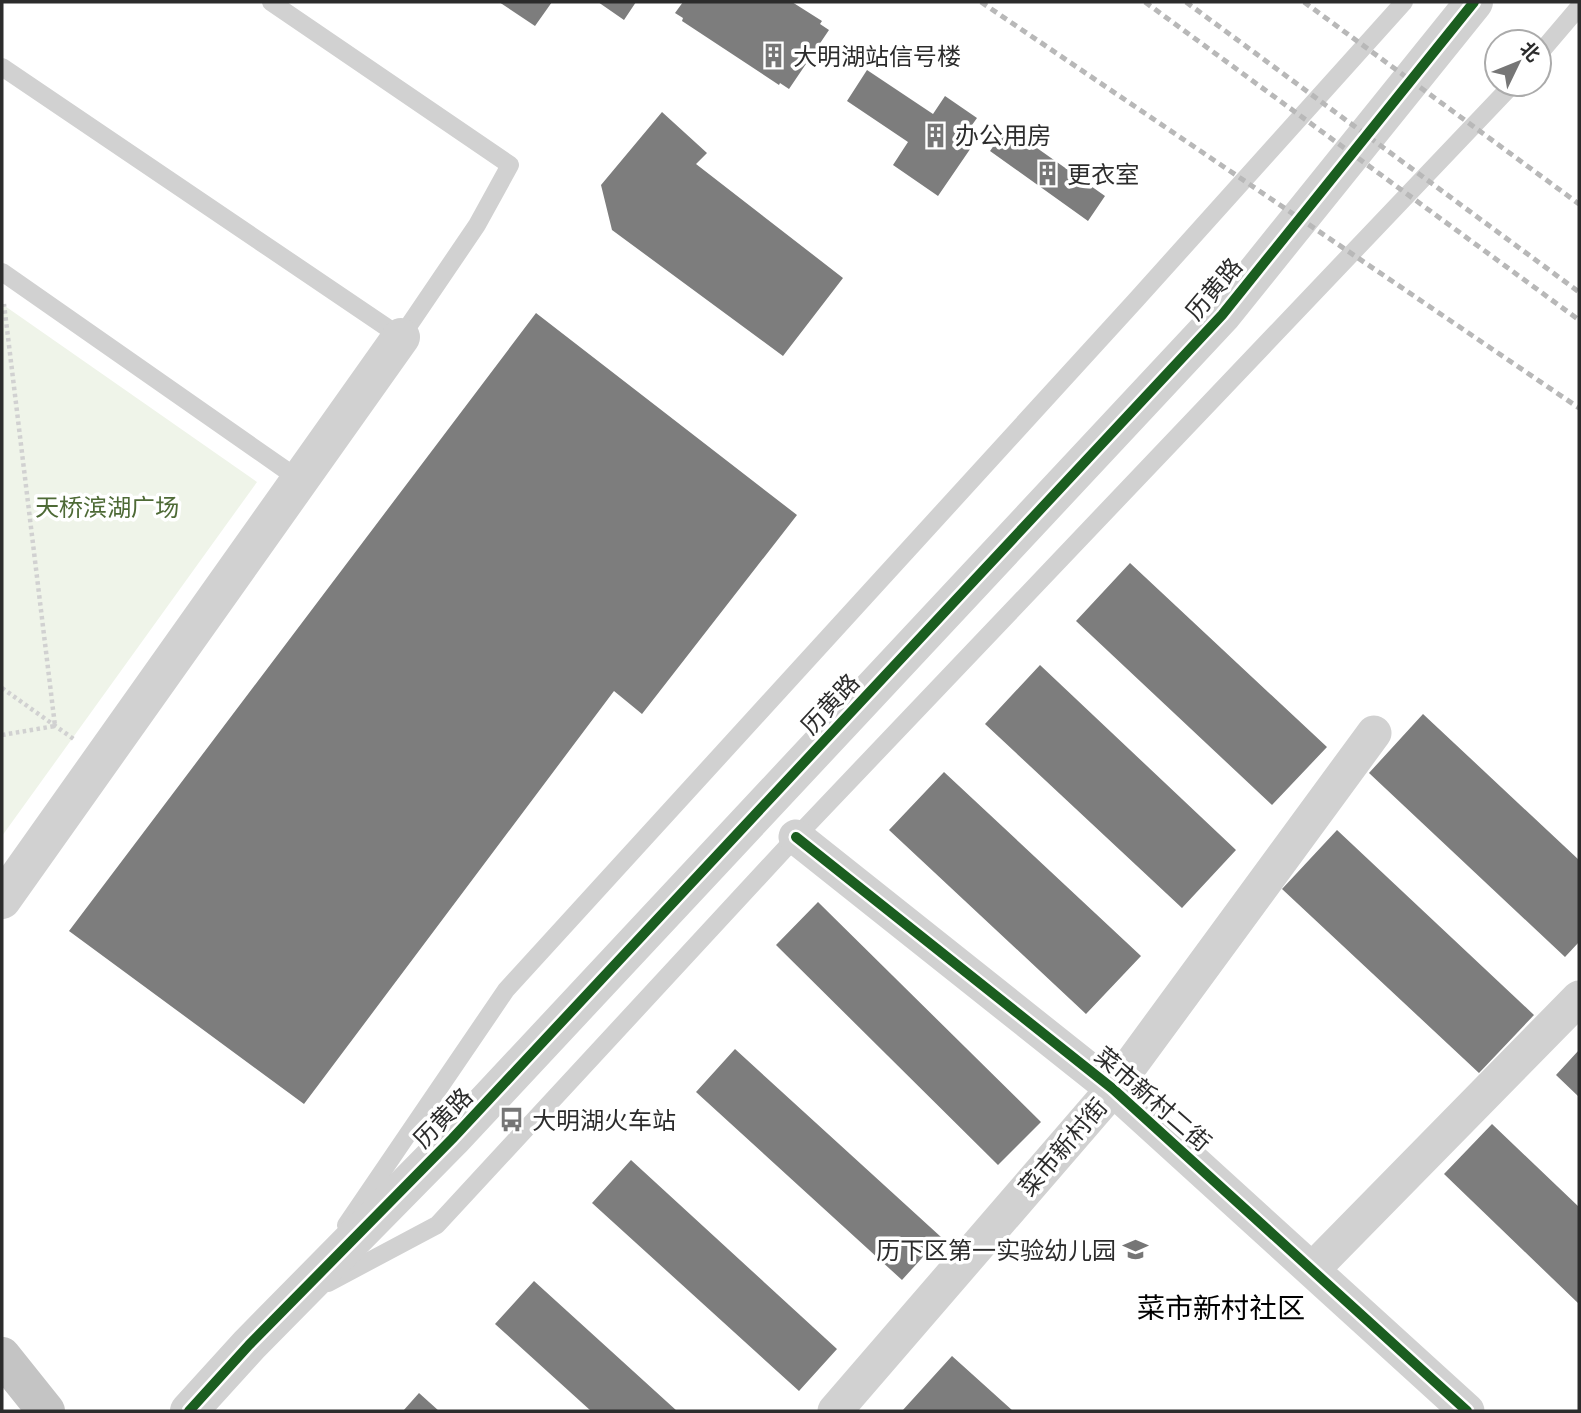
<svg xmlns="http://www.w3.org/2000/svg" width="1581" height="1413" font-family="Helvetica,'Noto Sans SC',sans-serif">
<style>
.green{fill:#eff4e9}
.building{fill:#7d7d7d}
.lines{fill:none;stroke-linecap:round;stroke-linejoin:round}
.path{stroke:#d1d1d1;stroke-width:4.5;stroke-dasharray:3.5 3.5;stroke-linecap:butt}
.service{stroke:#d1d1d1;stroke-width:18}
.minor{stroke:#d1d1d1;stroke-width:35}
.tertiary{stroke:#d1d1d1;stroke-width:38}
.primary{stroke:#c4c4c4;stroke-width:38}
.rail{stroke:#b8b8b8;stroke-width:5;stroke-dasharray:7 5;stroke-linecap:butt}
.cycleway-casing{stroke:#fff;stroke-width:15}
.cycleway{stroke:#1b5e20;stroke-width:10}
.labels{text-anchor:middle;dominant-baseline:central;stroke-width:7;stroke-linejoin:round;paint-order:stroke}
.poi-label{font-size:24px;fill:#2c2c2c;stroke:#fff;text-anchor:start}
.street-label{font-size:24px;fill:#2c2c2c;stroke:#fff}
.park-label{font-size:24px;fill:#4e6a36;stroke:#fff}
.quarter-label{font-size:28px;fill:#000;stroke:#fff}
</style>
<rect width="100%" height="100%" fill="#fff"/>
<!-- green -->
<path class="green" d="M2 304 257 482 2 836Z"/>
<!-- building -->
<path class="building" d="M499 2H552L535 26Z
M598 2H636L624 20Z
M683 2H792L822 21 820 24 829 30 789 89 780 83 779 85 682 21 683 18 675 13Z
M867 70 933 114 945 96 977 118 967 132 977 139 938 196 893 165 908 142 847 101Z
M662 112 707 153 696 164 843 278 783 356 612 230 601 185Z
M1007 127 1105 196 1088 221 990 151Z
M536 313 797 515 642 714 614 691 304 1104 69 931Z
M1130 563 1327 747 1272 805 1076 621Z
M1040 665 1236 850 1182 908 985 724Z
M1423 714 1579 860V942L1565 957 1369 773Z
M944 772 1141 956 1086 1014 889 830Z
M1337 830 1534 1015 1479 1073 1282 889Z
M818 902 1041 1122 998 1165 776 945Z
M735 1049 941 1237 902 1280 696 1092Z
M1579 1050V1097L1556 1075Z
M1492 1124 1579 1207V1304L1444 1174Z
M631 1160 837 1349 799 1391 592 1203Z
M534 1281 677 1411H591L495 1324Z
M952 1356 1013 1411H902Z
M419 1393 439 1411H403Z"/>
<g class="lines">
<!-- path -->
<path class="path" d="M2 688 75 740
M2 735 55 726 4 304"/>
<!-- service -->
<path class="service" d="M1539 54 1579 7
M2 67 401 337 477 225 510 165 271 2
M2 272 300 480
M346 1225 506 990 1136 300 1404 2
M328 1283 437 1225 796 837 1513 84"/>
<!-- minor -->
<path class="minor" d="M796 837 1113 1089 1467 1411
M1312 1270 1579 998
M835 1411 1113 1089 1374 733"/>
<!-- tertiary -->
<path class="tertiary" d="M2 900 401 337
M189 1411 249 1345 452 1139 1222 315 1474 2"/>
<!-- primary -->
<path class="primary" d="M2 1356 46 1411"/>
<!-- rail -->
<path class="rail" d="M981 2 1579 408
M1145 2 1579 320
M1186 2 1579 292
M1304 2 1579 204"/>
<defs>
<path id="cycleway" d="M796 837 1113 1089 1467 1411
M189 1411 249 1345 452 1139 1222 315 1474 2"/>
</defs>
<!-- cycleway casing -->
<use href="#cycleway" class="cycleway-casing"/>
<!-- cycleway -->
<use href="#cycleway" class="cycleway"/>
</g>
<!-- icons -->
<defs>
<symbol id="building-bare" viewBox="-9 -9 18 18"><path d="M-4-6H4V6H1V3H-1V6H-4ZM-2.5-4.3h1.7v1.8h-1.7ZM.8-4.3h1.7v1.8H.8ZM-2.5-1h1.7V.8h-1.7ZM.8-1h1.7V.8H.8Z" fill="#767676" stroke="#fff" stroke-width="2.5" paint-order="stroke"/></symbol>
<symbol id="bus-bare" viewBox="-9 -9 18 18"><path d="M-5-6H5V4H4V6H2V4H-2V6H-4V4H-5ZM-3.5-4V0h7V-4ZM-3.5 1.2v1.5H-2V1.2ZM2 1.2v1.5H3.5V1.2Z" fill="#767676" stroke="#fff" stroke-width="2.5" paint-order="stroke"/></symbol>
<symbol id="school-bare" viewBox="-9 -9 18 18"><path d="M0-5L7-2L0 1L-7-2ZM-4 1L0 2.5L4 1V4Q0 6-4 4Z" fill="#767676" stroke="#fff" stroke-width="2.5" paint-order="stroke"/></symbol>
</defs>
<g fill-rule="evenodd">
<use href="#building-bare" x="756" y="38" width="35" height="35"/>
<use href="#building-bare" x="918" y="118" width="35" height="35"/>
<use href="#building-bare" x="1030" y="156" width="35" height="35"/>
<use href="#bus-bare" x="494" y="1102" width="35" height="35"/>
<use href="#school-bare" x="1118" y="1232" width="35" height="35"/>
</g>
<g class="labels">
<!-- poi labels -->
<g class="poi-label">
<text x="793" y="56">大明湖站信号楼</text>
<text x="955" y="135">办公用房</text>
<text x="1067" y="174">更衣室</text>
<text x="532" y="1120">大明湖火车站</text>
<text x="1116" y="1250" text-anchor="end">历下区第一实验幼儿园</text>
</g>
<!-- street labels -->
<g class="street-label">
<text transform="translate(1214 289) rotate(-50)">历黄路</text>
<text transform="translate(830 704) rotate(-47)">历黄路</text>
<text transform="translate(1153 1099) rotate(41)">菜市新村二街</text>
<text transform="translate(443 1118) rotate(-46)">历黄路</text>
<text transform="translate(1063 1147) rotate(-49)">菜市新村街</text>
</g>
<!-- park labels -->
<g class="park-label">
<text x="107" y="507">天桥滨湖广场</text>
</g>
<!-- quarter labels -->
<g class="quarter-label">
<text x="1221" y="1308">菜市新村社区</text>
</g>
</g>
<!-- border -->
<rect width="1581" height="1413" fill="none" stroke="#2c2c2c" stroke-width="7"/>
<!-- north arrow -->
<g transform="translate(1518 63) rotate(47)"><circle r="33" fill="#ffffff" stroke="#ababab" stroke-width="2"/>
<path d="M0-5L12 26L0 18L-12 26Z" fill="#767676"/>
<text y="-10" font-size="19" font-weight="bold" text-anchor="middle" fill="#2c2c2c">北</text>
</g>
</svg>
